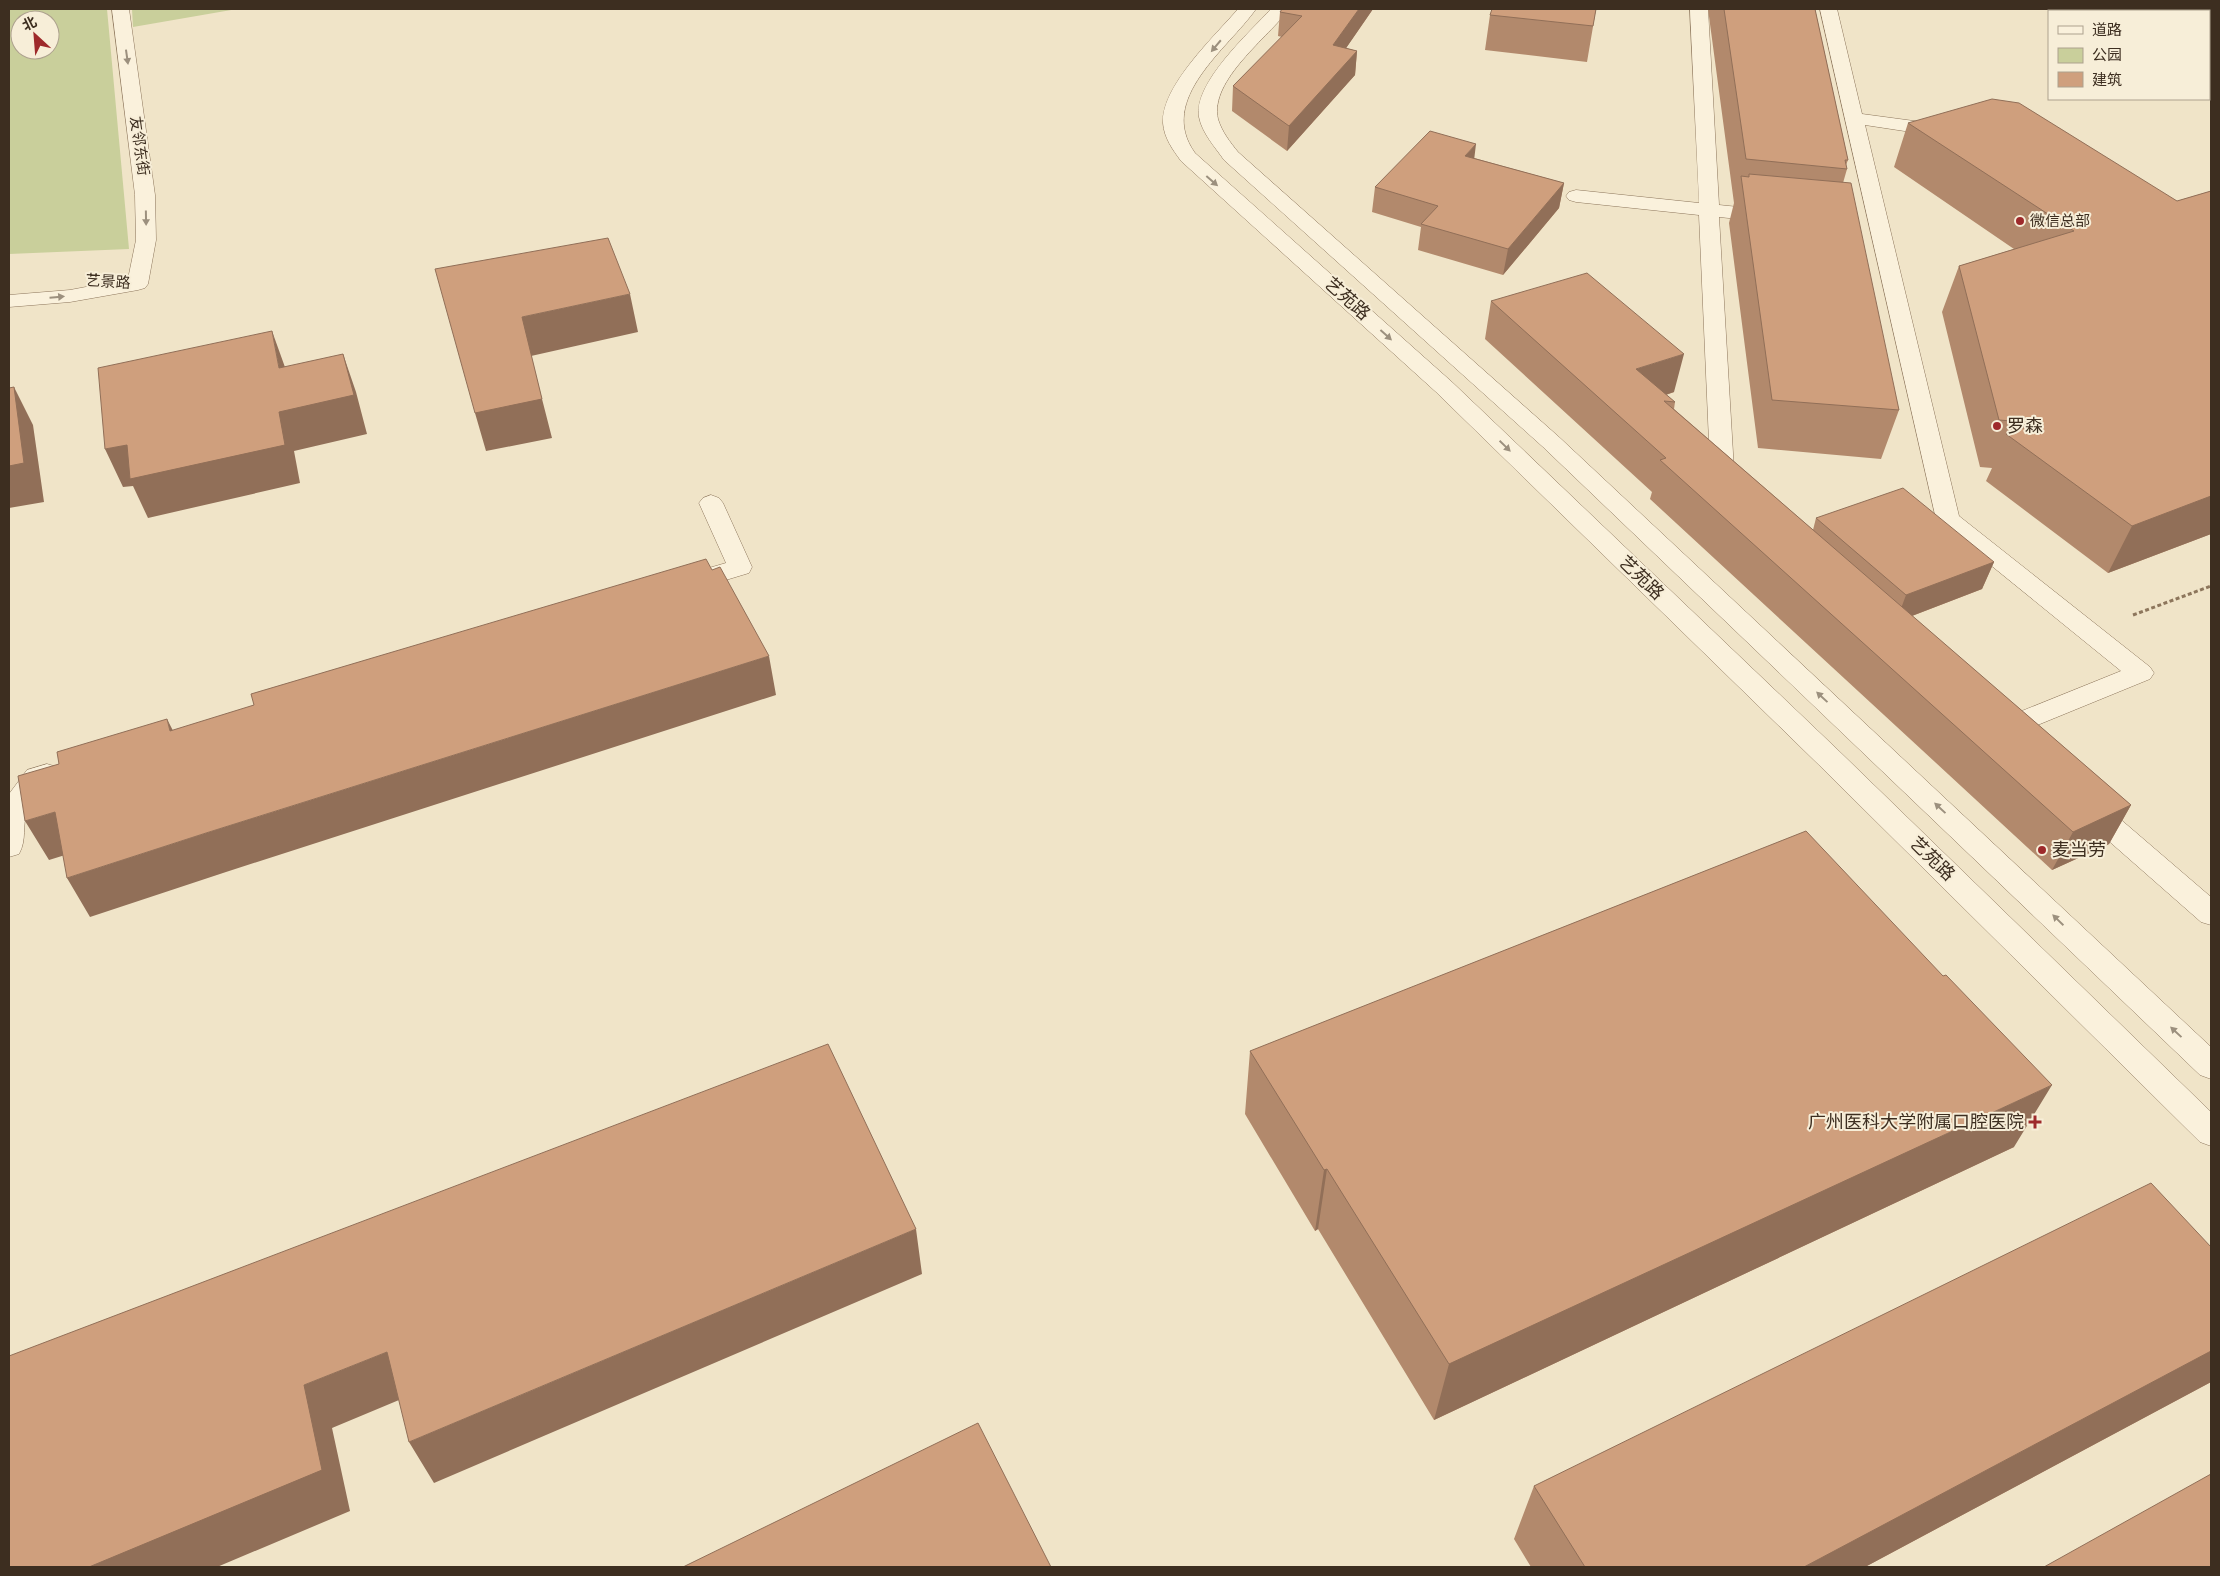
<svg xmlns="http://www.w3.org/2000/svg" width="2220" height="1576" font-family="Spectral,'Noto Sans SC',serif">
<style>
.green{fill:#c9cf9b;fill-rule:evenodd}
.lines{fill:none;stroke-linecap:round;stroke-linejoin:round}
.minor-casing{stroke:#8d765c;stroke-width:1}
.path{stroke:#8d765c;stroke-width:3;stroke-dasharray:4 2.5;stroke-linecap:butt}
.minor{fill:#faf1dc;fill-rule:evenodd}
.wall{fill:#b2896c}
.shaded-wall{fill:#916f58}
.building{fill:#cf9f7d;stroke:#916f58}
.oneway{fill:#9c907e}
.poi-dot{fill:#9e2a2b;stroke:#f7eed8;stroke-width:2}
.labels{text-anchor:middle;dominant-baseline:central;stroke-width:4;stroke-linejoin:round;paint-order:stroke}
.far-street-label{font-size:15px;fill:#3d2e20;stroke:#f7eed8}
.far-poi-label{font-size:15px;fill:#3d2e20;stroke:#f7eed8;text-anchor:start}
.street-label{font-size:18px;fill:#3d2e20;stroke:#f7eed8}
.poi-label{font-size:18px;fill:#3d2e20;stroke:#f7eed8;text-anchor:start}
</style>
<rect width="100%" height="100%" fill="#f0e4c8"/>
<!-- green -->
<path class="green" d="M9 9H107L129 249 9 254ZM20 20H50V50H20Z
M132 9H237L133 27Z"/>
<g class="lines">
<defs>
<path id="minor" d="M112 9H129L155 195 156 240 148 284 145 288 138 290 70 302 9 307V295L70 290 128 279 136 240 135 195Z
M1238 9H1256C1228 49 1156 99 1195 153L1452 382 1839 751 2211 1112V1146L2200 1142 1819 765 1436 392 1181 161C1173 150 1164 138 1163 123 1161 86 1215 36 1238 9Z
M1271 9H1289C1269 37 1209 80 1218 119 1222 132 1230 142 1238 152L1559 437 2211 1047V1079L2200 1075 1543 447 1224 160C1215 147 1202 133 1199 117 1193 83 1250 32 1271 9Z
M1690 9H1708L1719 205 1768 210 1775 212 1778 216 1775 220 1768 222 1719 217 1735 487 1731 492 1723 494 1715 492 1711 487 1699 215 1576 202 1569 200 1566 196 1569 192 1576 190 1699 203Z
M1820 9H1837L1862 114 1944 125 1951 127 1953 131 1951 135 1944 137 1865 125 1959 516 2150 667 2154 673 2150 679 2001 740 1992 737 1988 730 1992 723 2121 671 1940 524 1936 519Z
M711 495 719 498 723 503 752 567 749 573 696 589 687 591 678 589 675 583 678 577 726 563 699 503 703 498Z
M47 764 57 767 61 774 57 781C45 784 31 799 27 811 22 825 27 840 19 854L9 857V794L27 770Z
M2088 797 2098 800 2211 897V925L2201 922 2078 814 2074 807 2078 800Z"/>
</defs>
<!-- minor casing -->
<use href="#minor" class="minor-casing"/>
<!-- path -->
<path class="path" d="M2133 615 2211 586"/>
<!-- minor -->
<use href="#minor" class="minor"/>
</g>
<!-- wall -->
<path class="wall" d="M1282 9H1373L1346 48 1357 51 1355 75 1287 151 1232 111 1233 86 1282 37 1278 36 1280 12Z
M1596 9 1587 62 1485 50 1490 15Z
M1708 9H1815L1848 160 1846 165 1847 169 1843 183 1899 410 1881 459 1758 448 1729 223 1734 203Z
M1908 123 2177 201 2211 191V534L2108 573 1986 481 1992 468 1980 467 1942 312 1959 266 2014 249 1894 167Z
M1474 158 1564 183 1559 208 1503 275 1418 250 1421 227 1372 212 1375 187Z
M1491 301 1674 392 1666 395 1675 402 1674 409 1813 530 1816 518 1994 562 1982 589 1912 616 2131 805 2109 844 2052 870 1650 499 1652 492 1485 339Z
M1250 1051 2014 1147 1434 1420 1318 1229 1315 1231 1245 1114Z
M2211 1247V1382L1865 1567H1531L1514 1539 1534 1486Z"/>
<!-- shaded-wall -->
<path class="shaded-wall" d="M1359 9H1373L1331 70 1333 45Z
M1357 51 1355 75 1287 151 1289 126Z
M1476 144 1473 169 1465 156Z
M1564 183 1559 208 1503 275 1508 249Z
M630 294 638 332 531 356 552 438 486 451 475 413 522 317Z
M272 331 286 370 279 368Z
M343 354 356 392 367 434 294 451 300 483 148 518 133 486 123 487 105 449 279 412Z
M1684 354 1674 392 1627 407 1636 369Z
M14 387 33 425 44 502 9 508V466Z
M2211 496V534L2108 573 2132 526Z
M1994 562 1982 589 1896 622 1906 595Z
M769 656 776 695 226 872 90 917 67 878 206 833Z
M167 719 187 758 170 731Z
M2131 805 2109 844 2052 870 2073 832Z
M55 812 78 851 49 860 25 821Z
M2052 1085 2014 1147 1434 1420 1449 1364Z
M1327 1169 1318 1229 1315 1231 1324 1170Z
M916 1229 922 1274 434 1483 409 1442Z
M2211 1351V1382L1865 1567H1804Z
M387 1352 411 1395 332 1428 350 1511 217 1567H89L304 1385Z"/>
<!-- building -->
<path class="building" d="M1282 9H1359L1333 45 1357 51 1289 126 1233 86 1302 16 1280 12Z
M1492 9H1596L1593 26 1490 15Z
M1724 9H1815L1848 160H1845L1847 169 1746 159Z
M1992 99 2019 103 2177 201 2211 191V496L2132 526 2006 434 2038 423 1999 420 1959 266 2074 231 1908 123Z
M1430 131 1476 144 1465 156 1564 183 1508 249 1421 224 1438 206 1375 187Z
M1749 174 1851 183 1899 410 1772 400 1741 176 1749 177Z
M608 238 630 294 522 317 542 399 475 413 435 269Z
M1587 273 1684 354 1636 369 1675 402 1664 401 2131 805 2073 832 1660 460 1666 458 1491 301Z
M272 331 279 368 343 354 354 395 279 412 285 445 130 479 127 445 105 449 98 368Z
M14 387 24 463 9 466V388Z
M1903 488 1994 562 1906 595 1816 518Z
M706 559 712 570 720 567 769 656 206 833 67 878 55 812 25 821 18 776 59 764 57 752 167 719 170 731 254 705 251 694Z
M1806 831 1943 976 1946 975 2052 1085 1449 1364 1327 1169 1324 1170 1250 1051Z
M828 1044 916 1229 409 1442 387 1352 304 1385 322 1470 89 1567H9V1356Z
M2151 1183 2211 1247V1351L1804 1567H1585L1534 1486Z
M978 1423 1051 1567H683Z
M2211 1474V1567H2044Z"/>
<!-- one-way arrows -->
<defs><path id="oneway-solid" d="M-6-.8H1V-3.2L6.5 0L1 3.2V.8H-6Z" transform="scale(1.25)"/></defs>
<g class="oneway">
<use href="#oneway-solid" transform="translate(1216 46) rotate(130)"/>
<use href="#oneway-solid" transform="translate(127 57) rotate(82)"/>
<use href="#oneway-solid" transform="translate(1212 181) rotate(41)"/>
<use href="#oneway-solid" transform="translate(146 218) rotate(89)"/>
<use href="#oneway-solid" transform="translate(57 297) rotate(-5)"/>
<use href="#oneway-solid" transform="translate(1386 335) rotate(42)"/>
<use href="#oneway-solid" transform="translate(1505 446) rotate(44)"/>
<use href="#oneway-solid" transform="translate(1822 697) rotate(-137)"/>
<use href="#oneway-solid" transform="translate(1940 808) rotate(-137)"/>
<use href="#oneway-solid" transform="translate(2058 920) rotate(-136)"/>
<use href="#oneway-solid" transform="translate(2176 1032) rotate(-137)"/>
</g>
<!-- markers -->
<g class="poi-dot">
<circle cx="2020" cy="221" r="5"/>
<circle cx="1997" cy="426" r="5"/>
<circle cx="2042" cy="850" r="5"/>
<path d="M2032.5 1114.5h5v5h5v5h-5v5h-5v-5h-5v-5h5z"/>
</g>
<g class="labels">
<!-- far-street labels -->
<g class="far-street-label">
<text transform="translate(139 146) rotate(82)">友邻东街</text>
<text transform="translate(108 282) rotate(4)">艺景路</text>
</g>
<!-- far-poi labels -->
<g class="far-poi-label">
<text x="2030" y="221">微信总部</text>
</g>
<!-- street labels -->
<g class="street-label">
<text transform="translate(1347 299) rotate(42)">艺苑路</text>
<text transform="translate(1641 578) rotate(44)">艺苑路</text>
<text transform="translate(1932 859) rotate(44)">艺苑路</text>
</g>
<!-- poi labels -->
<g class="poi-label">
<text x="2007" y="426">罗森</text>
<text x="2052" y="850">麦当劳</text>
<text x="2024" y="1122" text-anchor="end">广州医科大学附属口腔医院</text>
</g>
</g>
<!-- border -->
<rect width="2220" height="1576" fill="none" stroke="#3d2e20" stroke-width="20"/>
<!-- legend -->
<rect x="2048" y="10" width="162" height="90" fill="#f7eed8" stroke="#ada18e"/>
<rect x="2058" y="26" width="25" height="8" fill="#faf1dc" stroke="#ada18e"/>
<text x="2092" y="35" font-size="15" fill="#3d2e20">道路</text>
<rect x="2058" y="48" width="25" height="15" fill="#c9cf9b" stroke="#ada18e"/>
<text x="2092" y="60" font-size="15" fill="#3d2e20">公园</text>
<rect x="2058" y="72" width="25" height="15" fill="#cf9f7d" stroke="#ada18e"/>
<text x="2092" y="85" font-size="15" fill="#3d2e20">建筑</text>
<!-- north arrow -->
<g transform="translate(35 35) rotate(334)"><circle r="24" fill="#f7eed8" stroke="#ada18e"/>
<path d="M0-4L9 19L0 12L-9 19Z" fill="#9e2a2b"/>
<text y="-8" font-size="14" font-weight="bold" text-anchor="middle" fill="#3d2e20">北</text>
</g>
</svg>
